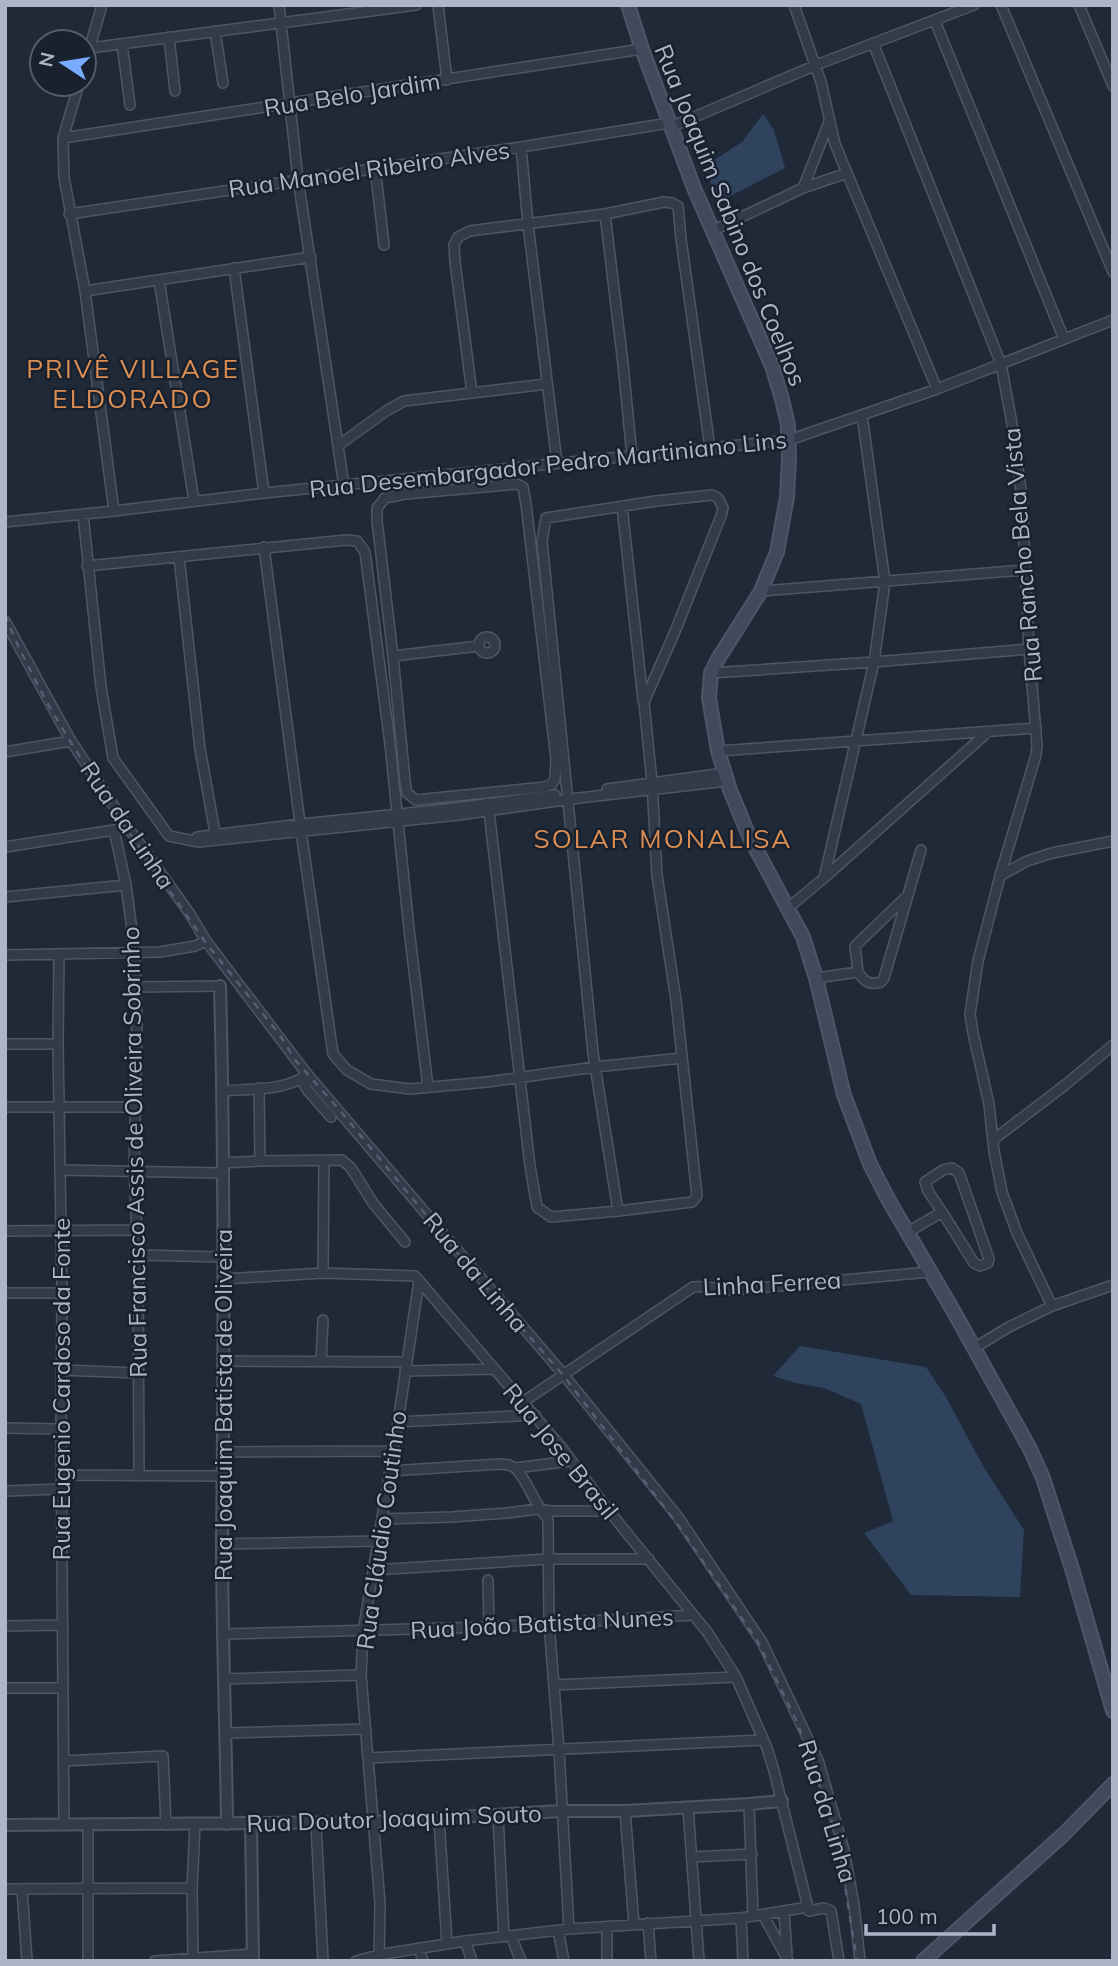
<svg xmlns="http://www.w3.org/2000/svg" width="1118" height="1966" font-family="Mulish,sans-serif">
<style>
.water{fill:#2f435f}
.lines{fill:none;stroke-linecap:round;stroke-linejoin:round}
.minor-casing{stroke:#4d5664;stroke-width:12}
.tertiary-casing{stroke:#4d5664;stroke-width:14}
.secondary-casing{stroke:#4d5664;stroke-width:16}
.minor{stroke:#323b49;stroke-width:9}
.tertiary{stroke:#323b49;stroke-width:10}
.secondary{stroke:#404a5c;stroke-width:12}
.rail{stroke:#545f70;stroke-width:2.5;stroke-dasharray:7 7;stroke-linecap:butt}
.labels{text-anchor:middle;dominant-baseline:central;stroke-width:5;stroke-linejoin:round;paint-order:stroke}
.street-label{font-size:24px;fill:#acb6c6;stroke:#18212d}
.neighbourhood-label{font-size:26px;letter-spacing:2px;fill:#da8e53;stroke:#18212d}
</style>
<rect width="100%" height="100%" fill="#1f2938"/>
<!-- water -->
<path class="water" d="M763 114 774 130 785 168 717 203 705 166 742 142Z
M800 1346 926 1367 946 1397 983 1466 1024 1530 1020 1597 911 1595 864 1533 893 1521 861 1404 824 1388 796 1383 773 1376Z"/>
<g class="lines">
<defs>
<path id="minor" d="M279 5 298 179 344 486
M438 5 447 80
M794 5 821 82 835 144 937 389
M1001 5 1113 272
M1079 5 1113 86
M935 21 1064 339
M215 31 223 83
M169 37 175 91
M873 43 1001 364 1011 418 1022 497 1029 649 1037 745 1036 755 1000 876 978 961 970 1014 973 1033 989 1104 994 1151 1002 1192 1017 1233 1052 1306
M122 44 130 105
M90 48 416 5
M84 67 102 5
M79 84 63 138 64 177 85 291 114 511
M671 127 816 65 974 5
M63 138 642 49
M521 147 528 224 557 463
M375 167 384 245
M803 188 829 122
M69 214 521 147 669 123
M605 214 623 364 632 456
M712 231 803 188 847 173
M234 268 264 493
M159 280 194 501
M85 291 311 257
M472 393 455 262 454 245 458 237 470 231 485 229 605 214 664 202 672 203 678 206 681 239 710 448
M339 445 386 411 404 401 547 384
M517 484 523 487 526 504 556 759 555 779 552 784 545 787 416 800 407 793 405 781 393 656 377 521V508L385 498 405 494Z
M622 506 643 700
M83 514 101 687 113 758 169 836 199 842 459 815 579 798 727 781
M5 522 114 511 264 493 789 440 937 389 1113 320
M264 547 301 831 333 1054 347 1070 371 1084 410 1089 487 1082 595 1067 682 1058
M179 557 200 749 216 838
M87 566 346 540 357 541 365 552 390 744 409 929 428 1087
M761 591 1025 570
M5 621 71 741 127 826 190 914 206 941 307 1074 563 1374 678 1517 762 1642 818 1760 844 1850 854 1905 860 1961
M479 645a8 8 0 1 1 16 0a8 8 0 1 1-16 0Z
M393 656 479 646
M711 673 874 662 1029 649
M718 751 1036 728
M5 752 71 741
M607 789 725 773
M486 803 489 811 530 1166 537 1207 551 1217 618 1211 692 1202 697 1196 676 1000 657 875 652 782 644 702 674 634 721 516 723 508 718 498 712 495 656 501 546 518 542 541 593 1053 618 1211
M114 830 126 885 135 953 137 1024 134 1170 138 1255 139 1476
M197 837 301 824 439 810 555 795
M5 847 114 830 127 826
M1000 876 1027 861 1052 853 1113 841
M824 878 874 662 885 582 862 415
M5 897 126 885
M788 908 824 878 988 732
M59 954 58 1044 62 1293 61 1429 64 1825
M5 955 160 952 195 946 206 941
M858 972 855 946 906 897
M816 978 858 972C864 981 869 986 881 982L884 978 921 850
M136 987 220 986
M5 1044H58
M301 1079 308 1091 331 1117
M259 1088 260 1161
M222 1091C246 1089 289 1091 307 1074
M5 1107H135
M993 1140 1065 1085 1113 1045
M222 1163 260 1161 342 1160 351 1168 373 1203 405 1242
M60 1170 222 1173
M5 1231 137 1230
M908 1232 942 1212 974 1263 980 1266 988 1263 989 1259 959 1173 952 1168 943 1170 925 1182 928 1191 942 1212
M138 1255 223 1257
M323 1273 324 1161
M224 1279 323 1273 415 1276 562 1448 609 1511 708 1633 736 1677 767 1748 774 1771 808 1907 741 1918 569 1929 465 1941 378 1955 356 1961
M5 1293H62
M974 1348 1009 1327 1052 1306 1113 1285
M224 1361 405 1362
M321 1362 323 1320
M61 1370 138 1373
M405 1371 495 1369
M523 1402 693 1287C706 1285 721 1290 734 1290L929 1272
M398 1422 535 1415
M5 1428 61 1429
M224 1452 393 1451
M515 1468C530 1483 532 1502 548 1519L549 1623 559 1750 569 1929
M390 1471 500 1464 509 1465 515 1468 571 1461
M61 1475 224 1476
M5 1491 61 1489
M382 1519 451 1517 507 1513 538 1509 551 1511H609
M222 1544 377 1541
M373 1570 548 1559H649
M488 1580 489 1627
M5 1626 63 1625
M224 1634 489 1627 693 1615
M224 1679 361 1675
M554 1685 736 1677
M5 1688H63
M226 1733 366 1729
M368 1758 763 1740
M63 1761 163 1756 166 1825
M749 1804 753 1916
M688 1807 699 1961
M625 1811 634 1925
M498 1816 504 1937
M439 1819 447 1943
M316 1824 323 1961
M692 1857 752 1854
M5 1889 192 1888
M22 1889 27 1961
M808 1907 809 1911 824 1908 831 1911 839 1961
M784 1911 787 1955
M763 1915 788 1960
M741 1918 743 1961
M648 1923 651 1961
M607 1928V1961
M558 1930 564 1961
M511 1936 521 1961
M465 1941 472 1961
M419 1948 423 1961
M193 1958 192 1888 195 1825
M379 1959 380 1903 361 1675 363 1632 398 1422 419 1281
M88 1961V1825
M155 1961 253 1954"/>
<path id="tertiary" d="M220 986C225 1172 224 1357 222 1543 222 1637 226 1731 227 1824
M251 1824 253 1961
M5 1825 375 1822 561 1811H625L749 1804 782 1801"/>
<path id="secondary" d="M628 5 642 49 694 188 772 366 782 399 788 425 789 457 787 497 777 552 761 591 718 659 711 673 709 698 718 751 730 790 749 836 803 937 816 978 844 1095 870 1164 888 1199 954 1312 1030 1449 1043 1478 1073 1572 1113 1711
M923 1961 1064 1834 1113 1784"/>
</defs>
<!-- minor casing -->
<use href="#minor" class="minor-casing"/>
<!-- tertiary casing -->
<use href="#tertiary" class="tertiary-casing"/>
<!-- secondary casing -->
<use href="#secondary" class="secondary-casing"/>
<!-- minor -->
<use href="#minor" class="minor"/>
<!-- tertiary -->
<use href="#tertiary" class="tertiary"/>
<!-- secondary -->
<use href="#secondary" class="secondary"/>
<!-- rail -->
<path class="rail" d="M5 615 19 648 46 701 70 741 125 827 206 943 279 1034 296 1061 337 1107 478 1278 563 1375 678 1525 758 1642 797 1722 837 1836 857 1961"/>
</g>
<g class="labels">
<!-- street labels -->
<g class="street-label">
<text transform="translate(352 94) rotate(-9)">Rua Belo Jardim</text>
<text transform="translate(369 169) rotate(-8)">Rua Manoel Ribeiro Alves</text>
<text transform="translate(731 215) rotate(68)">Rua Joaquim Sabino dos Coelhos</text>
<text transform="translate(548 464) rotate(-6)">Rua Desembargador Pedro Martiniano Lins</text>
<text transform="translate(1022 555) rotate(-95)">Rua Rancho Bela Vista</text>
<text transform="translate(128 825) rotate(56)">Rua da Linha</text>
<text transform="translate(134 1152) rotate(-91)">Rua Francisco Assis de Oliveira Sobrinho</text>
<text transform="translate(476 1272) rotate(50)">Rua da Linha</text>
<text transform="translate(772 1283) rotate(-3)">Linha Ferrea</text>
<text transform="translate(61 1389) rotate(-90)">Rua Eugenio Cardoso da Fonte</text>
<text transform="translate(223 1405) rotate(-90)">Rua Joaquim Batista de Oliveira</text>
<text transform="translate(561 1451) rotate(51)">Rua Jose Brasil</text>
<text transform="translate(381 1530) rotate(-82)">Rua Cláudio Coutinho</text>
<text transform="translate(542 1623) rotate(-3)">Rua João Batista Nunes</text>
<text transform="translate(828 1811) rotate(73)">Rua da Linha</text>
<text transform="translate(394 1818) rotate(-2)">Rua Doutor Joaquim Souto</text>
</g>
<!-- neighbourhood labels -->
<g class="neighbourhood-label">
<text x="133" y="368">PRIVÊ VILLAGE<tspan x="133" dy="30">ELDORADO</tspan></text>
<text x="663" y="838">SOLAR MONALISA</text>
</g>
</g>
<!-- border -->
<rect width="1118" height="1966" fill="none" stroke="#acb6c6" stroke-width="14"/>
<!-- north arrow -->
<g transform="translate(63 63) rotate(282)"><circle r="33" fill="#18212d" stroke="#535d6a" stroke-width="2"/>
<path d="M0-5L12 26L0 18L-12 26Z" fill="#78acff"/>
<text y="-10" font-size="19" font-weight="bold" text-anchor="middle" fill="#acb6c6">N</text>
</g>
<!-- scale -->
<path d="M866 1924v10h128v-10" fill="none" stroke="#acb6c6" stroke-width="3.5"/>
<text x="876" y="1924" font-size="21" fill="#acb6c6" stroke="#18212d" stroke-width="5" paint-order="stroke">100 m</text>
</svg>
